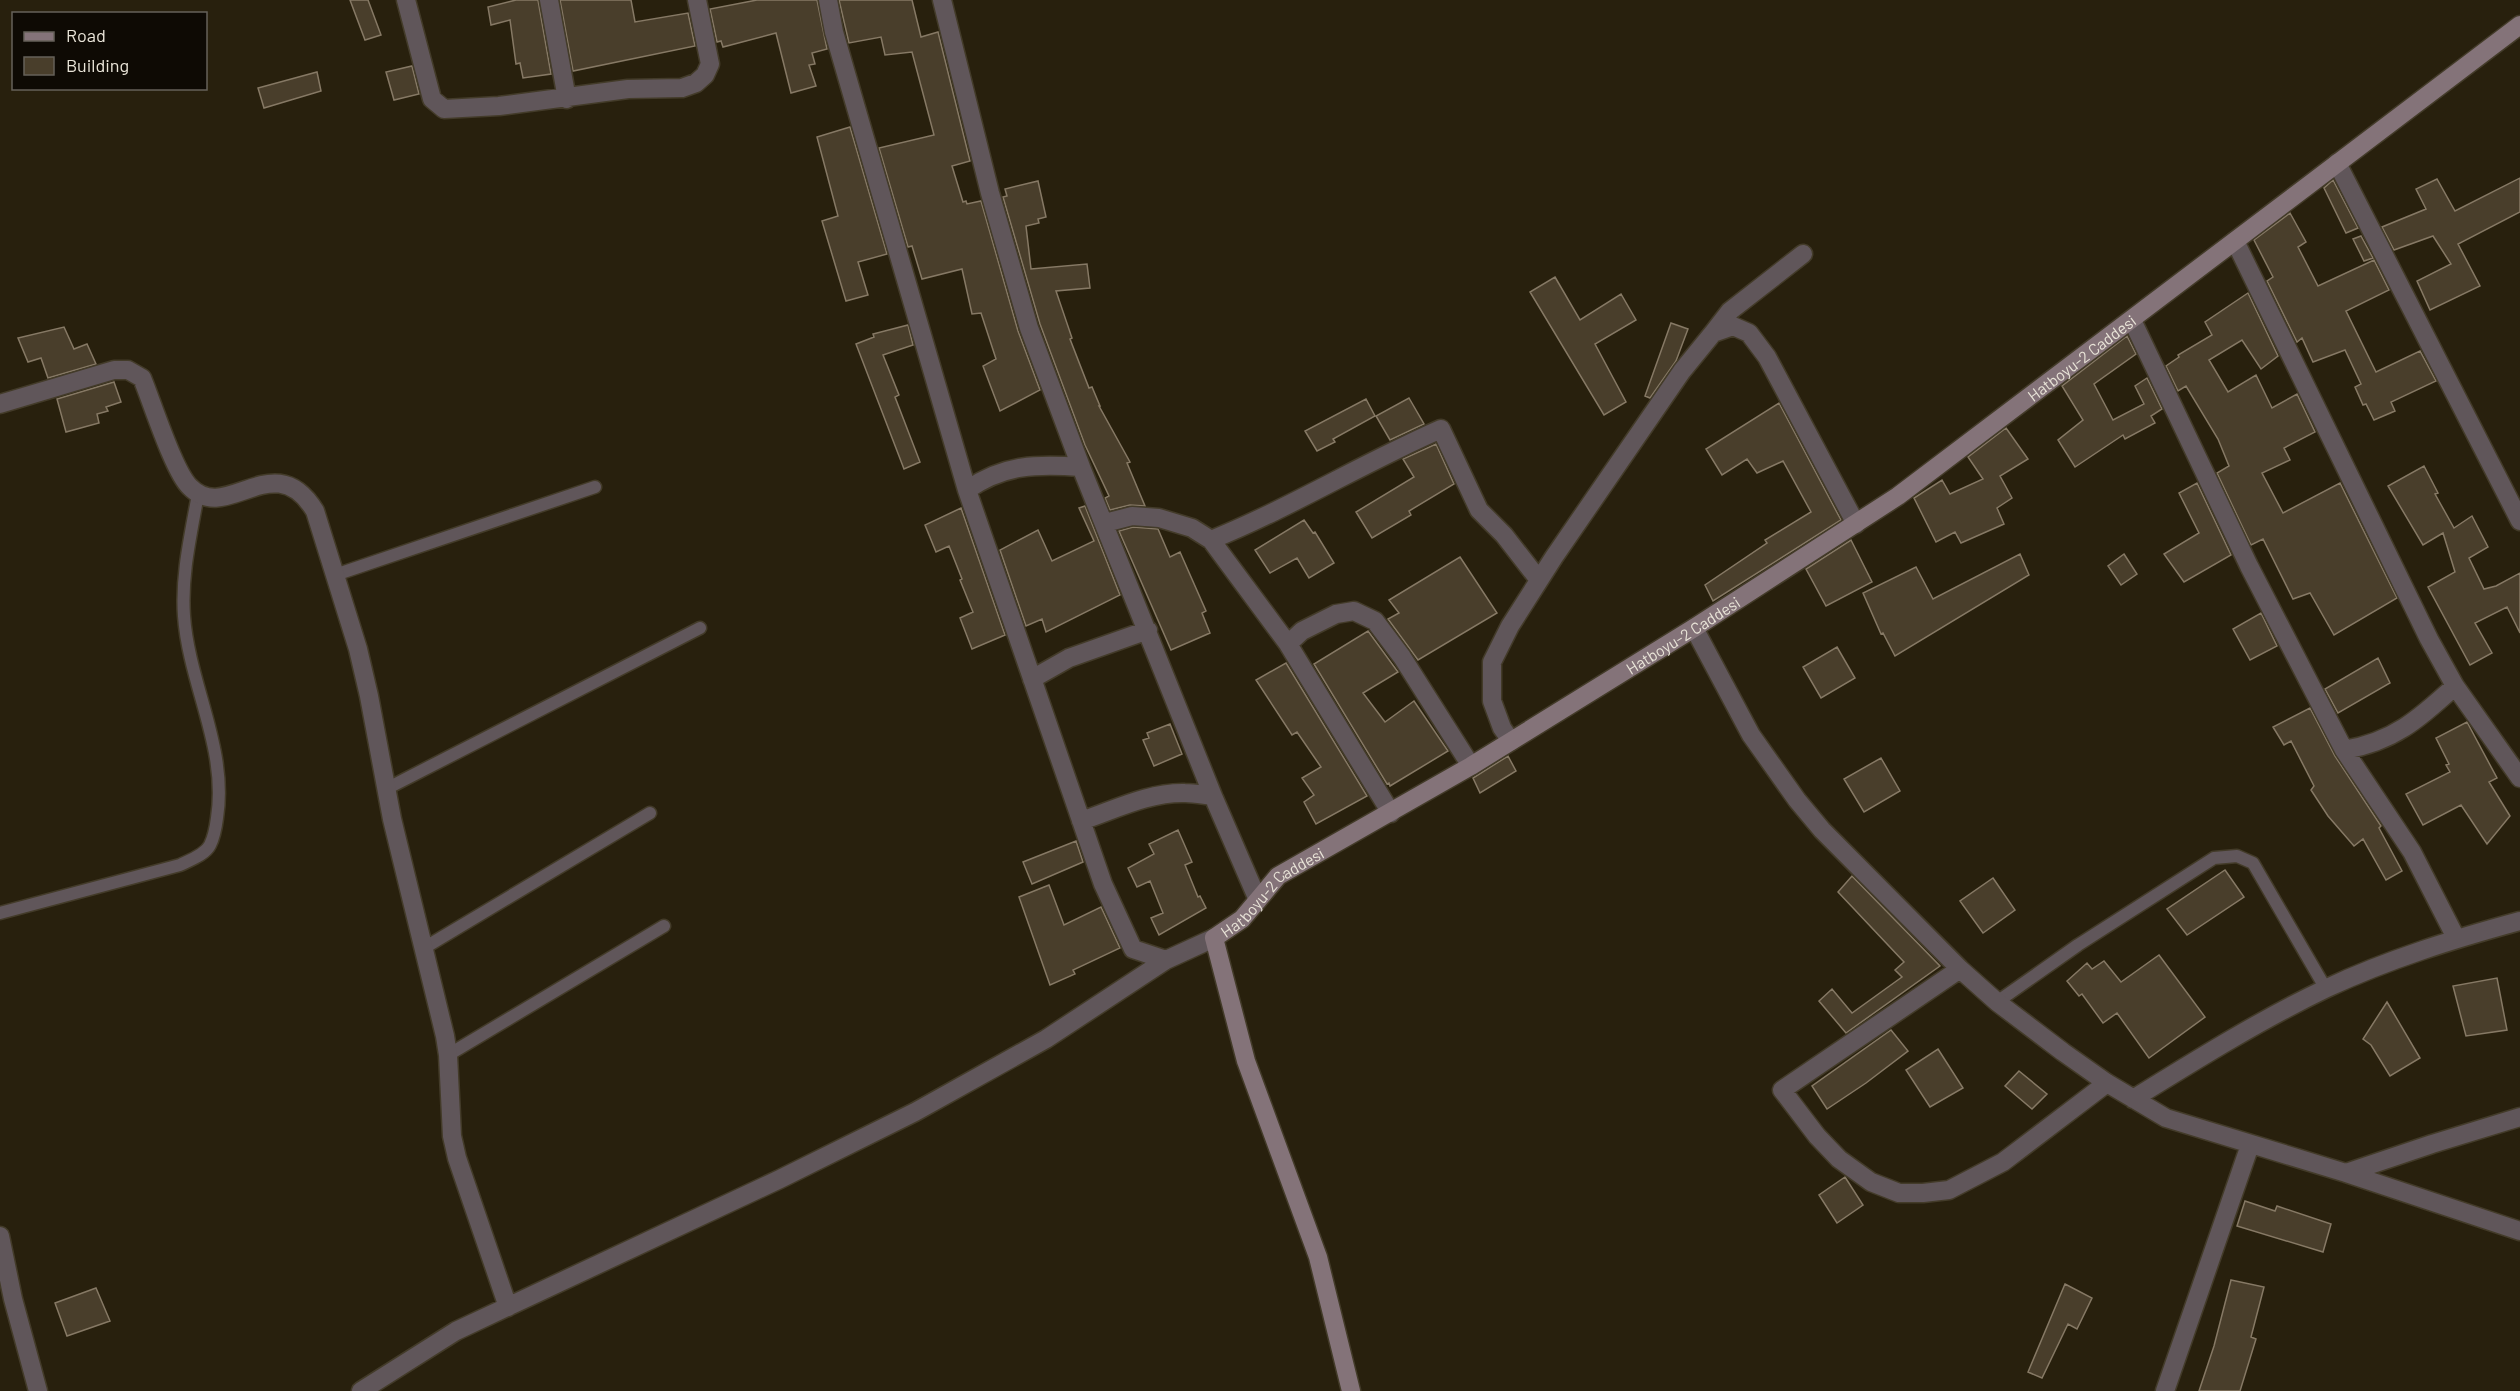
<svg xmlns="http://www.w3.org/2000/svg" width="2520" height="1391" font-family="Barlow,sans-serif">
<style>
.building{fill:#493e2b;stroke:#867965;stroke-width:1.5}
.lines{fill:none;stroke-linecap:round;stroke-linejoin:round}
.lane-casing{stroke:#433b29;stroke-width:15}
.street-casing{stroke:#433b29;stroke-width:21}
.secondary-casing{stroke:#433b29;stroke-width:21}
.lane{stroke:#60565a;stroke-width:12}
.street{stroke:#60565a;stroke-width:18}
.secondary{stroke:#847379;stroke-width:18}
.labels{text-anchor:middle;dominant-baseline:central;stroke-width:6;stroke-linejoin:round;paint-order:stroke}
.street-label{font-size:16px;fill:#e9e4d8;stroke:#0e0a04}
</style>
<rect width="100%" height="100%" fill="#28200d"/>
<!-- building -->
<path class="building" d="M350 0H368L381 35 365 40Z
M516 0H538L551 74 523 78 520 63 516 64 510 20 491 25 488 7Z
M560 0H631L635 22 688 13 695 46 573 71Z
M757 0H817L827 49 812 53 815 64 809 65 816 86 791 93 776 33 723 47 721 41 717 42 710 9Z
M839 0H912L921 37 938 32 970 161 952 166 963 202 966 201 967 204 981 201 1018 331 1040 390 1000 411 983 366 996 359 981 313 972 314 962 269 922 279 912 246 908 247 879 148 934 135 912 52 885 55 881 37 849 43Z
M412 66 419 94 394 100 386 72Z
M317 72 321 91 264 108 258 88Z
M850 127 887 254 858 262 868 295 846 301 822 221 838 216 817 137Z
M2520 178V212L2458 244 2480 286 2430 310 2417 281 2451 264 2433 236 2394 250 2382 227 2426 209 2416 189 2437 179 2455 211Z
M2333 180 2358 228 2346 233 2324 188Z
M1038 181 1046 217 1038 219 1039 223 1026 226 1031 269 1087 264 1090 288 1056 291 1072 338 1070 339 1089 388 1092 387 1100 406H1099L1130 462 1127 463 1145 506 1130 505 1110 510 1105 498 1109 496 1085 445 1040 324 1003 197 1007 196 1005 189Z
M2290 213 2306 242 2298 247 2318 286 2374 260 2389 290 2346 311 2376 372 2420 351 2436 381 2391 402 2395 411 2374 420 2366 404 2363 405 2355 387 2361 384 2345 350 2313 362 2302 338 2297 342 2267 281 2273 277 2254 240Z
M2361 236 2373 258 2364 261 2353 239Z
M1555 277 1580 320 1621 294 1636 320 1595 344 1626 402 1604 415 1530 292Z
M2248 293 2278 356 2261 369 2242 340 2209 360 2228 392 2256 375 2272 408 2297 394 2315 432 2284 448 2290 460 2262 473 2283 513 2340 483 2397 598 2334 635 2310 593 2293 599 2263 539 2251 545 2217 473 2229 466 2218 439 2186 386 2178 391 2166 366 2179 357 2178 355 2212 335 2205 322Z
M1671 323 1688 329 1676 361 1650 398 1645 396Z
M908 325 913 345 883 355 899 395 895 397 920 462 904 469 856 344 874 337 873 334Z
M64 327 74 349 87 344 96 364 48 378 41 358 28 362 18 338Z
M2127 336 2136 354 2094 384 2113 420 2144 404 2135 386 2147 378 2162 409 2151 416 2155 423 2125 439 2123 435 2075 467 2058 440 2083 420 2062 386Z
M114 382 121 402 106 407 108 411 97 414 99 423 66 432 57 399Z
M1409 398 1424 424 1390 440 1376 416Z
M1366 399 1375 416 1333 439 1335 442 1317 451 1305 431Z
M1779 403 1841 520 1713 601 1705 585 1767 543 1765 540 1811 512 1783 461 1757 473 1747 459 1722 475 1706 449Z
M2006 428 2028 459 2000 476 2012 498 1997 508 2004 524 1961 543 1955 532 1936 542 1914 498 1942 480 1950 494 1983 479 1968 457Z
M1436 444 1454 484 1409 511 1411 515 1372 538 1356 512 1414 477 1403 459Z
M2424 466 2438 493 2435 494 2454 528 2472 516 2488 547 2469 558 2484 589 2496 586 2520 573V633L2507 607 2475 623 2492 653 2470 665 2428 587 2455 572 2443 533 2423 545 2388 486Z
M2197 483 2231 555 2184 582 2164 554 2199 533 2179 493Z
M1085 506 1120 595 1046 632 1042 619 1026 626 1000 550 1038 530 1052 561 1094 541 1079 508Z
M961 508 1005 635 972 649 960 618 973 612 960 580 962 579 949 546 936 552 925 525Z
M1304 520 1313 533 1315 532 1334 563 1309 578 1297 558 1270 573 1255 550Z
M1133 527 1158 529 1170 557 1180 552 1206 611 1202 613 1210 633 1171 650 1119 531Z
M1851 540 1872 582 1826 606 1806 569Z
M2020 554 2029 575 1895 656 1883 633 1881 634 1863 593 1916 567 1933 599Z
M2124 554 2137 574 2121 585 2108 566Z
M1460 557 1497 613 1418 660 1388 619 1399 613 1389 600Z
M2261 613 2277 646 2250 660 2233 629Z
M1368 631 1398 672 1363 693 1385 722 1414 701 1448 751 1390 786 1389 783 1387 784 1314 664Z
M1837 647 1855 678 1821 698 1803 667Z
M2378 658 2390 683 2338 713 2325 689Z
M1286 663 1367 796 1316 824 1304 802 1314 795 1302 778 1321 767 1297 732 1292 735 1256 680Z
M2310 708 2335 756 2381 826 2379 828 2402 871 2386 880 2363 839 2354 846 2328 816 2311 790 2314 786 2291 741 2284 745 2273 727Z
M2467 722 2497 778 2489 782 2510 816 2487 844 2461 805 2423 825 2406 794 2450 772 2446 765 2449 764 2436 738Z
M1170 724 1182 754 1154 766 1143 740 1149 738 1147 733Z
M1508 756 1516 771 1480 793 1473 778Z
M1881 758 1900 791 1864 812 1844 779Z
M1178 830 1192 862 1185 865 1198 897 1200 896 1206 908 1159 935 1151 918 1163 913 1150 881 1137 887 1128 868 1154 854 1149 844Z
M1076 841 1083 862 1032 884 1023 862Z
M2225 870 2244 897 2187 935 2167 909Z
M1852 876 1940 966 1846 1033 1819 1001 1832 989 1852 1013 1902 977 1895 970 1904 962 1838 892Z
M1993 878 2015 910 1983 933 1960 901Z
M1049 885 1064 925 1101 907 1120 948 1073 970 1075 974 1050 985 1019 897Z
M2159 955 2205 1017 2149 1058 2117 1013 2103 1023 2082 994 2079 996 2067 981 2087 963 2092 969 2104 961 2121 982Z
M2497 978 2507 1030 2466 1036 2453 986Z
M2387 1002 2420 1058 2390 1076 2371 1045 2363 1039Z
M1891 1030 1908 1051 1866 1083 1827 1109 1812 1086Z
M1938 1049 1963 1088 1930 1107 1906 1070Z
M2019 1071 2047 1094 2032 1109 2005 1086Z
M1845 1177 1863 1205 1837 1223 1819 1195Z
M2245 1201 2275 1211 2277 1206 2331 1224 2323 1252 2237 1226Z
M2231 1280 2264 1287 2251 1337 2256 1339 2240 1391H2199L2214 1346Z
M2065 1284 2092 1298 2077 1329 2068 1324 2042 1378 2028 1372Z
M96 1288 110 1321 67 1336 55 1303Z"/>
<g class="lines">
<defs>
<path id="lane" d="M335 575 595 487
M386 789 700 628
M0 913 180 865C190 860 205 855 210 845 214 837 216 826 217 818 228 748 189 685 184 616 181 575 191 534 198 494
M424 948 650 813
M1997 1002 2078 945 2214 858 2237 856 2253 863 2326 989
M448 1055 664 926"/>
<path id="street" d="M406 0 432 99 444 109 499 106 628 89 682 88 696 83 705 75 710 64 697 0
M549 0 567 99
M828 0 834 32 967 490 1103 884 1133 949 1166 960
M942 0 990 193 1029 328 1081 467 1213 796 1258 900
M2337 163 2520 521
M2235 241 2429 639 2455 686 2520 778
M2132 320 2249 566 2344 750 2412 852 2456 938
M1713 333 1730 311 1803 254
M0 404 114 370H128L142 378C152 402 174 472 190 487 227 525 274 444 315 511L358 649 369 696 392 819 445 1036 448 1055 452 1136 457 1158 508 1307
M967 490C1004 464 1037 464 1081 467
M1105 523 1132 516 1159 518 1192 528 1211 540 1288 644 1302 631 1336 614 1354 611 1375 621 1402 657 1471 766
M1211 540C1290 508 1363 463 1441 429L1479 510 1504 535 1539 580
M1694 628 1751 735 1797 800 1822 830 1960 969 1997 1002 2063 1052 2107 1083 2166 1118 2346 1173 2520 1231
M1288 644 1391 813
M1032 679 1069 658 1148 630
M1511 741 1502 728 1492 701V662L1510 626 1554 557 1682 371 1713 333 1733 326 1749 333 1767 357 1856 524
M2344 750C2393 742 2419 719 2455 686
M1081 821C1114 810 1149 792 1185 793 1194 793 1204 795 1213 796
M1960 969 1782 1090 1817 1136 1839 1159 1871 1182 1899 1193H1923L1949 1190 2003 1162 2107 1083
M2133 1099C2196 1060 2260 1020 2327 988 2389 959 2454 939 2520 921
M2346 1173 2432 1144 2520 1117
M0 1236 13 1299 38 1391
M361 1391 456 1331 780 1179 915 1112 1046 1039 1166 960 1214 938
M2165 1391 2250 1145"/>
<g id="secondary">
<path id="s1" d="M1351 1391 1318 1257 1246 1061 1214 938 1242 919 1278 876 1471 766 1694 628 1898 496 2520 25"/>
</g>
</defs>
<!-- lane casing -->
<use href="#lane" class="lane-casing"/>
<!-- street casing -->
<use href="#street" class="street-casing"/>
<!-- secondary casing -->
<use href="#secondary" class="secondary-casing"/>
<!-- lane -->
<use href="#lane" class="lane"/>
<!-- street -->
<use href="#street" class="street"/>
<!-- secondary -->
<use href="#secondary" class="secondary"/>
</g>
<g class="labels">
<!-- street labels -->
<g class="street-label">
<text stroke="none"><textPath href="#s1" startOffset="1521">Hatboyu-2 Caddesi</textPath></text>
<text stroke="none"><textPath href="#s1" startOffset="1035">Hatboyu-2 Caddesi</textPath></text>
<text stroke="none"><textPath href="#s1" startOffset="549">Hatboyu-2 Caddesi</textPath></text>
</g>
</g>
<!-- legend -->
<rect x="12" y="12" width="195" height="78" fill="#0e0a04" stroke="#666159" stroke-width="1.5"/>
<rect x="24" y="32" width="30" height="9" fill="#847379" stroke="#666159" stroke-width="1.5"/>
<text x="66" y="42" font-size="18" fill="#e9e4d8">Road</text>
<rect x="24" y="57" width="30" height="18" fill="#493e2b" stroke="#666159" stroke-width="1.5"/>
<text x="66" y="72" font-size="18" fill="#e9e4d8">Building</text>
</svg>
